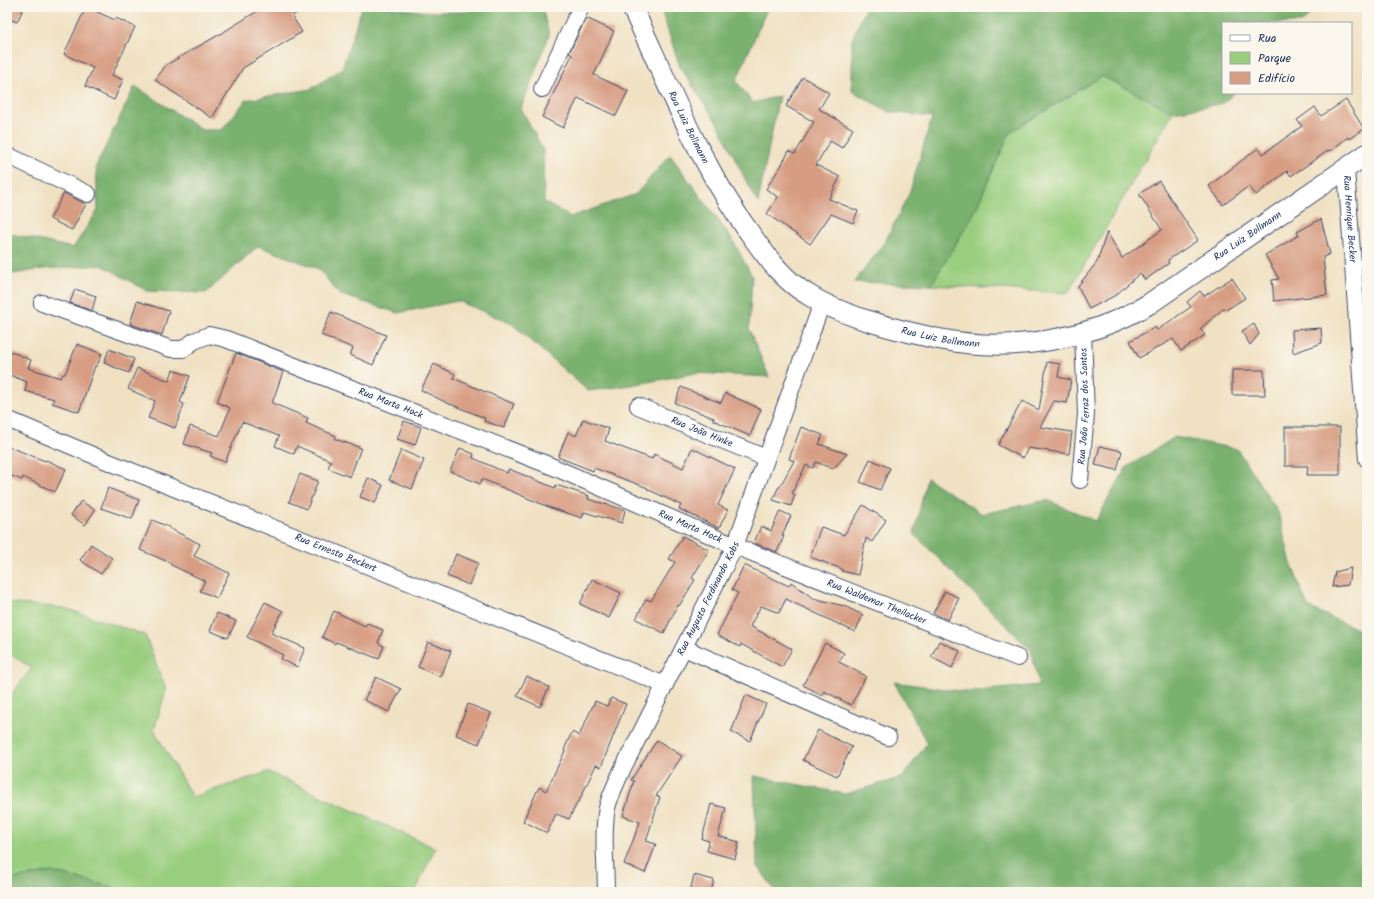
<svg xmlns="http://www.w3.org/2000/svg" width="1374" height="899" font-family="Kalam,sans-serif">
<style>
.green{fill:#99ce7f;stroke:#5a7e6e}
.forest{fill:#7ab16e;stroke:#4a7066}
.building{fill:#d79d83}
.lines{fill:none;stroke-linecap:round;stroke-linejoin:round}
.minor-casing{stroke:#3b4a6d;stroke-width:18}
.major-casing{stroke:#3b4a6d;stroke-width:22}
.minor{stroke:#fff;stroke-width:16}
.major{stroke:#fff;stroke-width:20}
.labels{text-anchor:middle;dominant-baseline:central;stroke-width:3;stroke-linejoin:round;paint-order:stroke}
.street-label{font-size:10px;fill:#1b2f5e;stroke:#fbf7ec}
</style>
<rect width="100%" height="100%" fill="#fbf7ec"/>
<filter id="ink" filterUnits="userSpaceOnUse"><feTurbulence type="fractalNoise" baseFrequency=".025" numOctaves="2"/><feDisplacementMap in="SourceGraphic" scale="8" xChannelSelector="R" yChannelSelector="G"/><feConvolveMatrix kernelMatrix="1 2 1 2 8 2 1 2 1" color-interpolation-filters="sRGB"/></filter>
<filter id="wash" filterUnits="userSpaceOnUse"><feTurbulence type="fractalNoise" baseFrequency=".012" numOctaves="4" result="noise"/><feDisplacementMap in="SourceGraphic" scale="16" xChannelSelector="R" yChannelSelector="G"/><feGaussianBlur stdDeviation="0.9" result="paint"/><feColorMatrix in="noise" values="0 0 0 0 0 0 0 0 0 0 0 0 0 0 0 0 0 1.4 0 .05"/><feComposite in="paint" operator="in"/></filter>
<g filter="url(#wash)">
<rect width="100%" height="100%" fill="#f0e1c2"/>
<!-- green -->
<path class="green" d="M1102 76 1173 112 1068 293 931 285 973 215 1010 132Z
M7 603 64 608 145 635 166 690 154 730 192 797 268 772 435 848 415 892 195 891 131 892 52 872 7 880V700L32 668 7 652Z"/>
<!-- forest -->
<path class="forest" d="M362 7H385L427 12H468L471 7H542L549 35 521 108 543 150 544 202 570 217 636 194 670 155 732 239 752 276 749 329 769 377 696 373 632 385 588 391 511 323 458 301 398 313 339 294 319 269 258 246 206 293 147 291 102 265 43 269 7 275V233L73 248 98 210 96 166 135 86 202 130H222L246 100 311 89 342 69Z
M660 7H768L736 81 753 103 779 96 758 203 749 187 718 124 680 67Z
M866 7H1316L1302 23H1223V93H1234L1224 103 1173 112 1102 76 1010 132 973 215 931 285 854 282 884 244 910 192 932 117 890 112 852 91V39Z
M1175 437 1237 449 1278 512 1291 563 1308 607 1361 631 1367 633V892H776L757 865 754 776 846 794 903 777 927 743 894 682 967 692 1039 685 1031 650 914 534 927 478 982 514 1047 500 1096 521 1126 468Z
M52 872 131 892H7V880Z"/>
<g id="blocks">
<!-- building -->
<path class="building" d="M7 7H24L17 22 7 18Z
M86 7 115 20 116 18 135 27 112 75 123 80 114 100 85 86 93 68 64 54Z
M264 7H307L292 16 302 32 243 68 212 118 155 80 166 65 222 33Z
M586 18 614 31 594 75 628 91 616 116 578 98 563 128 542 117 572 55 569 53Z
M803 77 829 93 819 109 853 129 842 148 830 141 816 165 840 177 829 199 858 211 853 223 831 214 810 244 767 214 778 197 766 189 782 164 789 151 795 154 814 122 786 106Z
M1346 100 1364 129 1349 139 1348 137 1330 151 1329 150 1291 176 1287 171 1256 195 1249 186 1223 205 1209 186 1258 148 1263 154 1302 126 1297 120 1315 107 1321 116Z
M1159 181 1198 240 1168 260 1169 263 1145 280 1140 273 1116 295 1089 309 1078 286 1097 262 1107 232 1122 258 1162 230 1139 194Z
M64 193 86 204 72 230 50 219Z
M1321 219 1330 254 1323 257 1327 295 1274 301 1272 280 1279 279 1265 255 1299 235 1297 232Z
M1232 278 1245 298 1226 310 1224 308 1200 329 1205 335 1181 351 1173 339 1139 358 1130 341 1155 327 1157 330 1191 307 1187 302 1200 291 1204 296Z
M75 289 96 296 92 311 70 303Z
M137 301 169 311 162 335 130 324Z
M331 312 386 335 373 365 350 355 353 348 321 335Z
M1254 324 1259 334 1250 345 1242 331Z
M1321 328 1322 343 1293 353 1292 330Z
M77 344 102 354 97 366H95L79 412 52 403 54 399 25 391 27 382 7 374V350L31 360 28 368 61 378 63 374H65Z
M109 349 134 359 129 373 104 363Z
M236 353 283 372 272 403 308 418 306 423 336 436 335 439 361 448 350 477 328 468 331 461 297 446 294 454 275 446 279 436 242 422 225 462 210 456 212 453 184 444 190 426 219 436 230 408 217 402Z
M1047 362 1060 364 1058 377 1071 380 1067 403 1054 401 1040 427 1072 432 1069 454 1028 448 1023 458 998 445 1022 401 1039 410Z
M434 364 455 374 453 378 514 404 504 428 484 421 485 418 445 402 421 390Z
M137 368 169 381 173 370 190 376 180 402 184 404 175 428 148 418 155 401 128 389Z
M1232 370H1264L1265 395H1232Z
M681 387 721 403 725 393 761 409 750 436 713 420 714 418 675 403Z
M583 419 609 429 605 441 652 459 654 454 683 468 692 448 735 469 718 505 728 510 719 528 679 509 681 505 647 489 648 488 594 468 593 471 558 457 568 432 576 436Z
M404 421 421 427 415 445 397 439Z
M801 427 823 435 819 444 847 454 833 469 816 462 813 468 806 465 792 493 795 495 791 506 773 500 778 488H779L794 461 789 459Z
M1285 427H1340V475H1307L1308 466H1285Z
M7 446 45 461 46 460 66 469 55 492 23 477 22 480 7 474Z
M1100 446 1122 451 1117 470 1095 465Z
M460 448 474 454 473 458 507 473 509 469 555 488 556 485 589 496 588 499 625 510 622 523 584 512 582 518 551 508 482 479 480 484 450 471Z
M401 450 424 460 412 489 389 480Z
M870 459 890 468 880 490 860 482Z
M300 474 318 481 307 509 289 502Z
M368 478 383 485 375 503 360 497Z
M108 488 139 500 132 519 101 508Z
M81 501 95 510 85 525 71 515Z
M863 505 886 520 872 542 866 538 858 575 842 571V569L810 557 821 527 844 535Z
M780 511 791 516 782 535 784 536 777 552 754 543 761 526 771 531Z
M152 520 169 527V528L200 544 194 556 229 573 217 598 200 591 205 581 171 565V563L140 550Z
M683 536 709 550 692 578 695 580 679 606 678 605 664 633 636 619 646 599 651 601 675 562 669 559Z
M91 544 112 558 101 574 80 560Z
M456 554 478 563 469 585 447 576Z
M744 565 789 586 791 582 813 598 844 606 863 615 855 632 786 599 779 613 761 606 750 626 792 649 782 667 741 644 740 647 717 635 738 593 732 590Z
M1351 568 1348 585 1332 587 1335 572Z
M592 579 621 593 609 618 580 604Z
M945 591 959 598 948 620 933 613Z
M265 602 283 611 271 633 305 648 297 667 281 659 283 655 247 637Z
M334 611 365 626 367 623 383 630 378 643 384 646 379 659 336 642 335 644 322 637Z
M217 613 236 621 228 638 210 631Z
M939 641 960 651 952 668 931 657Z
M428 642 451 651 441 677 418 667Z
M825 643 844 653 839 662 866 676 851 705 824 691 822 695 803 685Z
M527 676 549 687 540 707 517 696Z
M376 677 401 689 389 712 364 700Z
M746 695 766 704 750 741 731 732Z
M611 698 626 704 601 767 596 765 579 801H578L569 819 556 814 547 833 523 821 539 787 546 791 565 751 564 750 572 732 579 736 595 701 607 706Z
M468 704 491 713 479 744 456 735Z
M818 730 852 747 837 776 803 760Z
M657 740 682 756 656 796 660 797 646 841 656 844 645 873 624 864 640 822 623 816 634 781 631 780Z
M711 804 726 808 718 836 739 842 735 859 707 851 709 841 702 839Z
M694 875 714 880 711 892H690Z"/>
</g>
</g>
<g filter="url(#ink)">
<use href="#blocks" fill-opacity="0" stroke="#3b4a6d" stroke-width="1"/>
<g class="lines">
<defs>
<g id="minor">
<path d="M542 89 581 7"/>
<path d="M7 155 88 194"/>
<path id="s1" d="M1346 169 1367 459"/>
<path id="s2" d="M42 303 171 349H183L194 341 209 335 226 339 551 466 735 546 1018 658"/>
<path id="s3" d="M638 406 766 458"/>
<path id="s4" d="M7 419 109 462 665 685"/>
<path id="s5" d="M1080 480 1086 414 1083 333"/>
<path d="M684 648 888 737"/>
<path id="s6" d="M606 892C606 866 602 833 607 808 610 795 617 782 622 770L735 546 822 303"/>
</g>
<g id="major">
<path id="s7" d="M632 7C669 86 702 169 754 239 769 260 785 281 807 294 843 317 897 330 939 339 1010 353 1086 341 1149 304L1367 154"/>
</g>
</defs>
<!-- minor casing -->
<use href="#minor" class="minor-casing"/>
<!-- major casing -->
<use href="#major" class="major-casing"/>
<!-- minor -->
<use href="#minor" class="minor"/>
<!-- major -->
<use href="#major" class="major"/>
</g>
</g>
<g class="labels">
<!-- street labels -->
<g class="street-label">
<text stroke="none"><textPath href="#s7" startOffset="133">Rua Luiz Bollmann</textPath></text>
<text stroke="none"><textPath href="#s1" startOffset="50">Rua Henrique Becker</textPath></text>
<text stroke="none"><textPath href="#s7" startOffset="817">Rua Luiz Bollmann</textPath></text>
<text stroke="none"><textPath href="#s7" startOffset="481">Rua Luiz Bollmann</textPath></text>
<text stroke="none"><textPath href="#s2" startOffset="373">Rua Marta Hock</textPath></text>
<text stroke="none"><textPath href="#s5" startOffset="74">Rua João Ferraz dos Santos</textPath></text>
<text stroke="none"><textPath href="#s3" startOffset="69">Rua João Hinke</textPath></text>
<text stroke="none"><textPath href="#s2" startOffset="697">Rua Marta Hock</textPath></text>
<text stroke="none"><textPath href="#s4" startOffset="355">Rua Ernesto Beckert</textPath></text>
<text stroke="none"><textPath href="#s6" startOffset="317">Rua Augusto Ferdinando Kobs</textPath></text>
<text stroke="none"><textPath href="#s2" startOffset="898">Rua Waldemar Theilacker</textPath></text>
</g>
</g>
<!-- margin -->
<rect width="1374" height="899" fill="none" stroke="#fbf7ec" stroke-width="24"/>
<!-- legend -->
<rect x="1222" y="22" width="130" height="72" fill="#fbf7ec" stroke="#a1a7b3"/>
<rect x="1230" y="35" width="20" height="6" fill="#ffffff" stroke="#a1a7b3"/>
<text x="1258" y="42" font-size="12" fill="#1b2f5e">Rua</text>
<rect x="1230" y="52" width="20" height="12" fill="#99ce7f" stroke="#a1a7b3"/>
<text x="1258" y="62" font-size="12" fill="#1b2f5e">Parque</text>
<rect x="1230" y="72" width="20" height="12" fill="#d79d83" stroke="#a1a7b3"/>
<text x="1258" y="82" font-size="12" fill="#1b2f5e">Edifício</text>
</svg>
